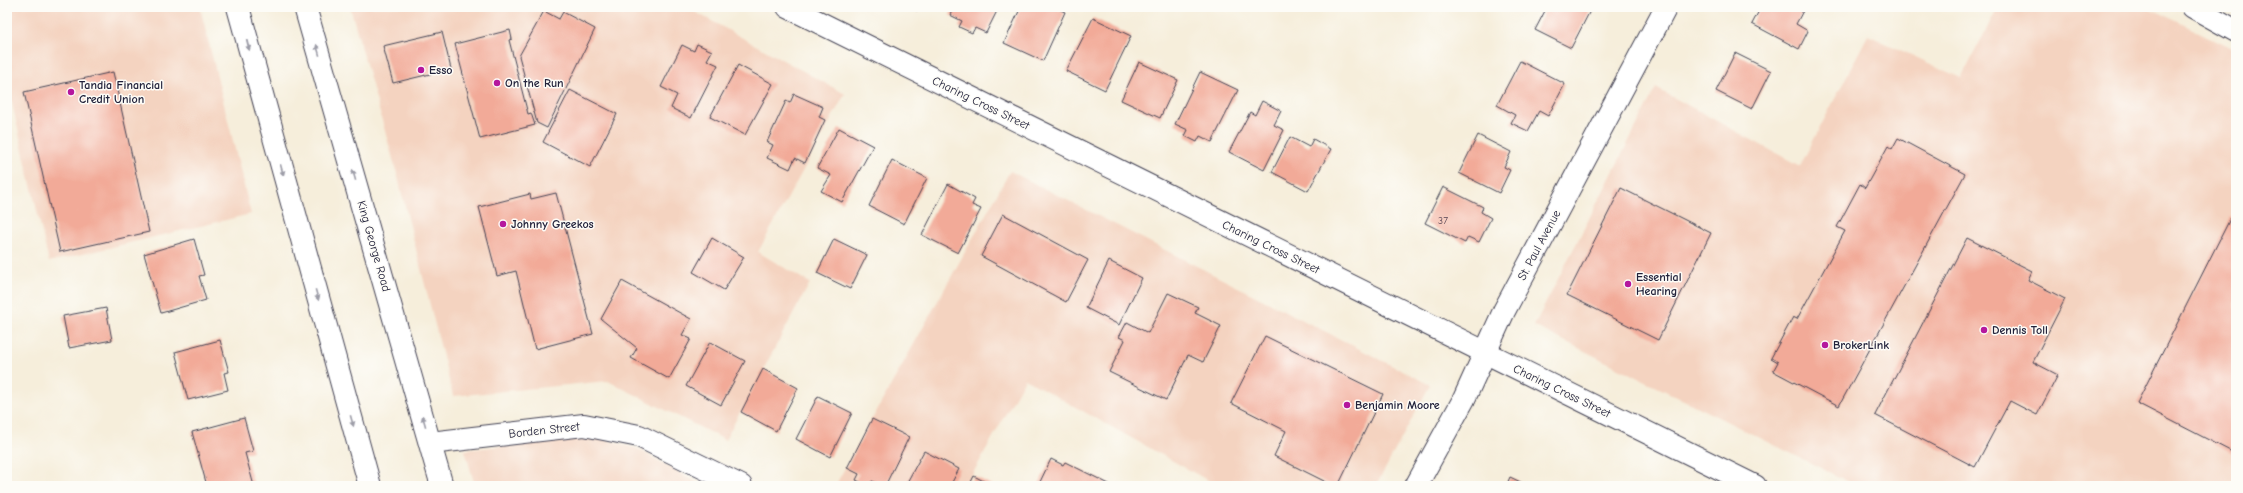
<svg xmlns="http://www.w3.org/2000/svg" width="2243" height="493" font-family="'Comic Neue',sans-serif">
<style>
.built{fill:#f4d3c0}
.building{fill:#f2aa98}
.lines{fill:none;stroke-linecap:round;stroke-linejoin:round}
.minor-casing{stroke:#424153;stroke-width:24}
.major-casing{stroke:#424153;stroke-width:24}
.minor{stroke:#fff;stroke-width:22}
.major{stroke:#fff;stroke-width:22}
.oneway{fill:#9c9ca7}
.poi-dot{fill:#b5179e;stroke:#fdfcf7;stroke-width:1.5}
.labels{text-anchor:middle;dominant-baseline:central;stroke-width:3;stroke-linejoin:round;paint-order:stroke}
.number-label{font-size:10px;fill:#564452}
.poi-label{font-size:12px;font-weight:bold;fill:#22223b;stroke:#fdfcf7;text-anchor:start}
.street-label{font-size:12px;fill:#22223b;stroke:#fdfcf7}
</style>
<rect width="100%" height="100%" fill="#fdfcf7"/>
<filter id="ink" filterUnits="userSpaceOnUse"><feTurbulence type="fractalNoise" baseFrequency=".025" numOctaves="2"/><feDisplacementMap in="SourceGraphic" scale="8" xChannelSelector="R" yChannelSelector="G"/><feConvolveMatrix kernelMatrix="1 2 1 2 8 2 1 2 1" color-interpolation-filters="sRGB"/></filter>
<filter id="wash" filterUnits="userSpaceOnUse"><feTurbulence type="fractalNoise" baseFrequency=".012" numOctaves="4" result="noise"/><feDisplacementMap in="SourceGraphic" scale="16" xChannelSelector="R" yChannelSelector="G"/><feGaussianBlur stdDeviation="0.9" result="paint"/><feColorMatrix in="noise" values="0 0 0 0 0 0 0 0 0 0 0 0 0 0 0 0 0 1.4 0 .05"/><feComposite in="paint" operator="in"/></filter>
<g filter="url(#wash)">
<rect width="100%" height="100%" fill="#f6eedb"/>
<!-- built -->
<path class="built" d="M7 7H200L251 214 49 262 7 82Z
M350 7H686L845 94 758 252 810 283 725 440 608 381 453 396 396 170Z
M1998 7H2147L2236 50V486H1857L1534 326 1656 88 1800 166 1868 35 1961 78Z
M1010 171 1430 385 1376 486H1218L1025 379 966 486H835Z
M595 436 638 449 703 486H475L465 450Z"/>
<g id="blocks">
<!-- building -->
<path class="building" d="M910 7H919L917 11Z
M954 7H999L986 33 975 28 972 33 959 27 962 21 950 15Z
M1021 7H1054L1065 12 1043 61 1004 43Z
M1547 7H1592L1571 48 1535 30Z
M1761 7H1805L1796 24 1808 31 1799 49 1752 24Z
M544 11 559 19 563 12 595 29 547 128 537 123 519 56Z
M1093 18 1131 36 1105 90 1066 71Z
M510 30 512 39 509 40 528 114 531 113 535 125 480 139 455 44Z
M442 32 451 69 393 83 383 46Z
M697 44 712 51 707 60 718 65 691 118 671 108 677 95 661 87 682 45 694 51Z
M1735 53 1771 71 1752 109 1716 91Z
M1520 61 1565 84 1548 116 1539 111 1528 131 1511 123 1515 115 1497 105Z
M1139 62 1178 80 1160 118 1121 100Z
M738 65 773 84 745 135 710 117Z
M113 72 149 232 60 252 24 92Z
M1200 72 1238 90 1212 142 1200 136 1197 142 1185 136 1188 130 1175 124Z
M570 90 617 114 590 167 543 142Z
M794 94 823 107 819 117 825 120 805 163 795 158 790 169 767 158 773 145 767 142 786 101 790 103Z
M1262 101 1281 111 1274 125 1284 130 1264 170 1229 152 1250 112 1255 115Z
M839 128 873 146 842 202 821 191 831 175 817 168Z
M1478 135 1511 152 1504 167 1510 170 1499 193 1459 173Z
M1290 137 1309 147 1313 139 1331 149 1308 191 1272 172Z
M1898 138 1965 174 1839 406 1773 371 1778 362 1771 358 1793 317 1797 319 1845 231 1837 227 1860 184 1865 188 1888 146 1892 149Z
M892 160 927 178 904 224 869 206Z
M948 184 975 199 972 205 981 209 958 253 922 235Z
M1443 187 1483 207 1481 212 1491 218 1479 242 1468 237 1465 243 1425 223Z
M1621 188 1711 233 1658 340 1567 295Z
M556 193 593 334 535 349 516 271 497 276 479 207 530 194 531 199Z
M1003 214 1088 260 1066 302 981 256Z
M2231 217 2236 219V454L2137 403Z
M712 238 744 257 724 290 693 272Z
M1967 238 2032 271 2028 280 2065 299 2033 362 2058 375 2037 415 2010 401 1975 467 1875 415Z
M194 239 204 275 199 276 206 300 161 313 144 254Z
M834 239 867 255 850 289 817 273Z
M1109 261 1142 278 1119 325 1086 308Z
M622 281 691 319 682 335 691 339 669 379 631 358 637 348 601 319Z
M1168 293 1198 307 1195 313 1221 326 1203 362 1188 355 1166 400 1109 372 1125 340 1119 337 1127 322 1148 333Z
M106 308 112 340 69 348 63 316Z
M1265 336 1383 394 1338 486H1334L1274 456 1286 431 1231 403Z
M220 340 229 372 224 373 228 390 188 400 175 352Z
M710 342 745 361 721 405 686 386Z
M763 369 798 388 776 431 741 412Z
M818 396 852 413 830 457 796 439Z
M244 418 253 451 245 453 254 486H207L192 432Z
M872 419 909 437 885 486 872 481 868 486 856 480 859 474 847 468Z
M924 451 959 469 950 486H905Z
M1051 459 1063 465 1065 462 1113 486H1038Z
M974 476 993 486H969Z
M1510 477 1529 486H1506Z"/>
</g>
</g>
<g filter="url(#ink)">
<use href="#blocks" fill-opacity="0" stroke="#424153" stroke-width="1"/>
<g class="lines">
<defs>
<path id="minor" d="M2193 7 2236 31
M430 443 584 425 639 436 741 486
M1416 486 1464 399 1504 311 1666 7"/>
<path id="major" d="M238 7 370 486
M305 7 442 486
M788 7 1755 486"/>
</defs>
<!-- minor casing -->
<use href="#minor" class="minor-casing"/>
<!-- major casing -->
<use href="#major" class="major-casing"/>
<!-- minor -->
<use href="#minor" class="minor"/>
<!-- major -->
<use href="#major" class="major"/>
</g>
<!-- one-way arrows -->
<defs><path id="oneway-solid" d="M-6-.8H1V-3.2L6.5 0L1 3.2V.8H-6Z"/></defs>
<g class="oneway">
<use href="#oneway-solid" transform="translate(248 45) rotate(76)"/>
<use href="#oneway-solid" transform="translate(318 50) rotate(-106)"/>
<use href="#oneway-solid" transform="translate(282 170) rotate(74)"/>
<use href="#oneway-solid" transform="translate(354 175) rotate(-106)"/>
<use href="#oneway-solid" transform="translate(317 295) rotate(74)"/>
<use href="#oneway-solid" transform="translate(352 421) rotate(74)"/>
<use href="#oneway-solid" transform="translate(424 421) rotate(-106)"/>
</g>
</g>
<!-- markers -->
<g class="poi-dot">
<circle cx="421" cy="70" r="4"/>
<circle cx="497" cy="83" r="4"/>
<circle cx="71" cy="92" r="4"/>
<circle cx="503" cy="224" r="4"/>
<circle cx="1628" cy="284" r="4"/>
<circle cx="1984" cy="330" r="4"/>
<circle cx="1825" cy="345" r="4"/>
<circle cx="1347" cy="405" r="4"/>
</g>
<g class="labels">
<!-- number labels -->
<g class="number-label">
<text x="1443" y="221">37</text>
</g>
<!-- poi labels -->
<g class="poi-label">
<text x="429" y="70">Esso</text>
<text x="505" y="83">On the Run</text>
<text x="79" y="85">Tandia Financial<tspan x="79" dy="14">Credit Union</tspan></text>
<text x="511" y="224">Johnny Greekos</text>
<text x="1636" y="277">Essential<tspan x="1636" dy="14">Hearing</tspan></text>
<text x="1992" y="330">Dennis Toll</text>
<text x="1833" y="345">BrokerLink</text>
<text x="1355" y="405">Benjamin Moore</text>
</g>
<!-- street labels -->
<g class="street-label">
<text transform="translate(981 103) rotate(26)">Charing Cross Street</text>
<text transform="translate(1539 245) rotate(-62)">St. Paul Avenue</text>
<text transform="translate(374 246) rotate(74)">King George Road</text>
<text transform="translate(1271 247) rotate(26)">Charing Cross Street</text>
<text transform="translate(1562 391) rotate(26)">Charing Cross Street</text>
<text transform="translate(544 430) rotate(-6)">Borden Street</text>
</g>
</g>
<!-- margin -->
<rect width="2243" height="493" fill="none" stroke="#fdfcf7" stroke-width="24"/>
</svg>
